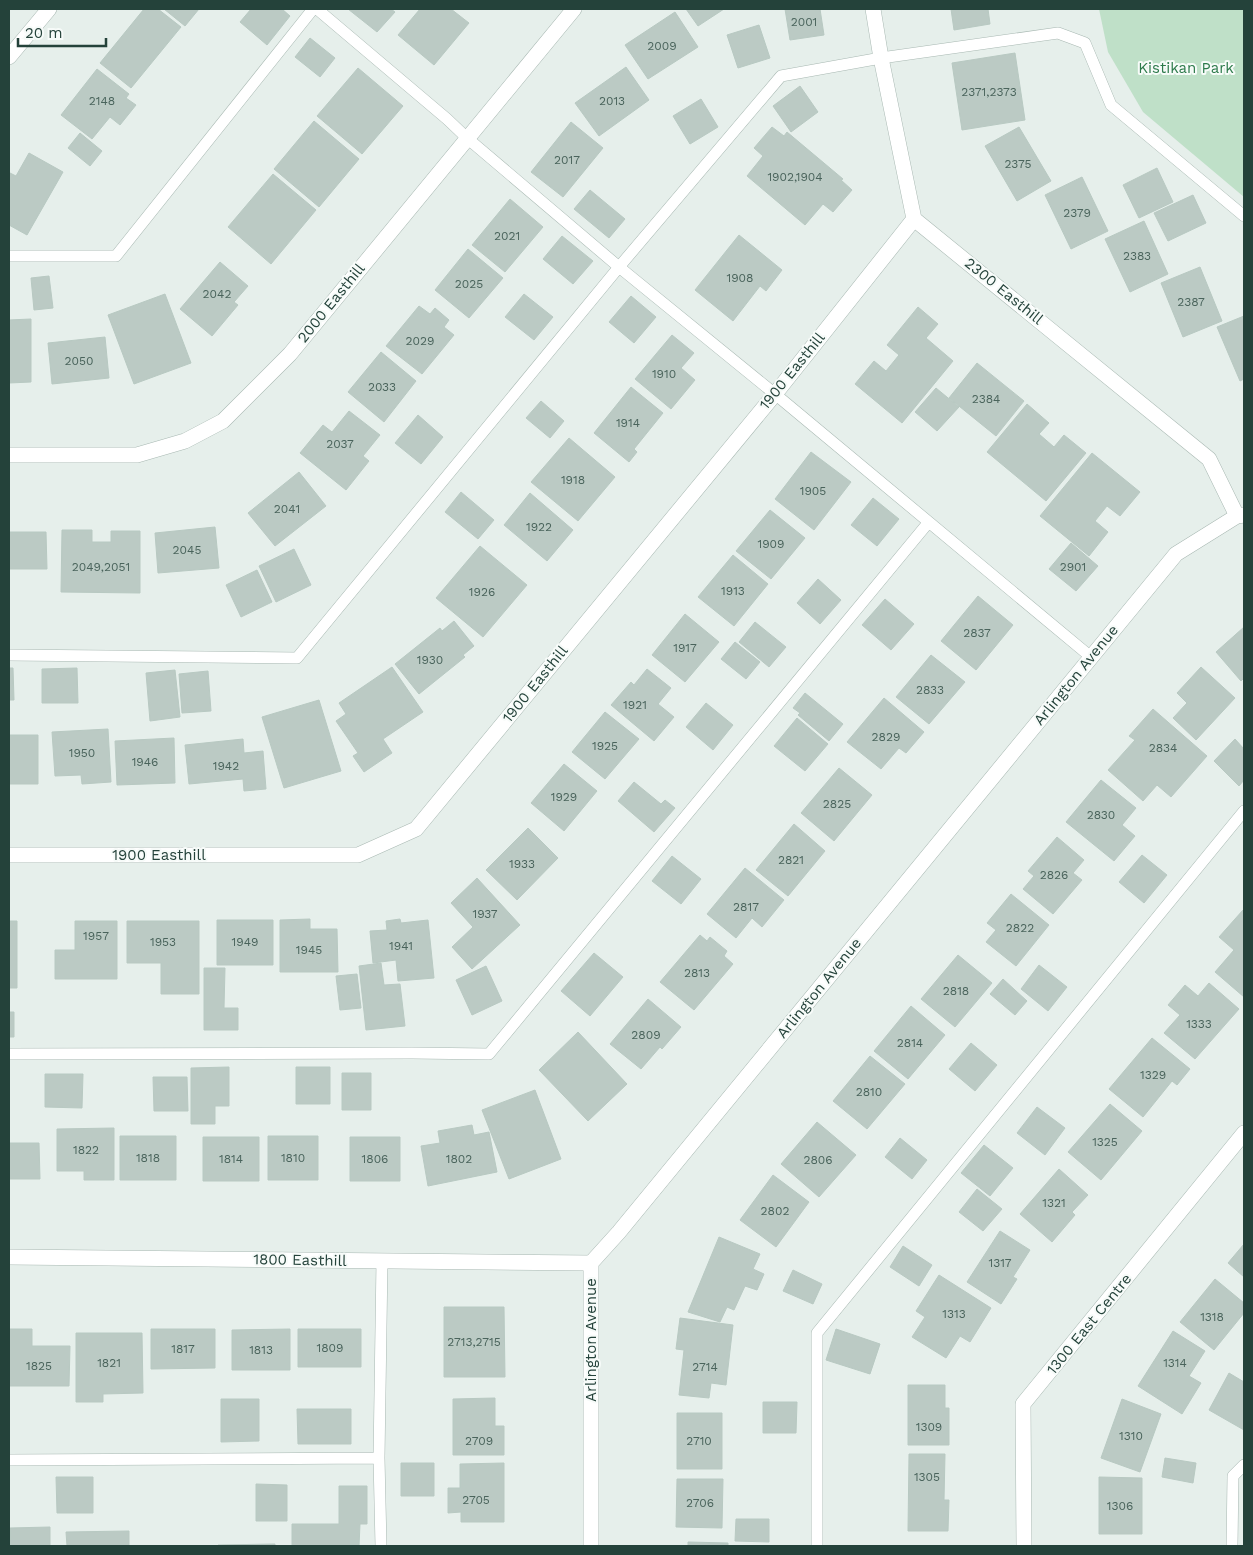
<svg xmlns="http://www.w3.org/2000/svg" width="1253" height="1555" font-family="'Work Sans',sans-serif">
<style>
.green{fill:#bfe0c8}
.building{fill:#bbcac4;stroke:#b8c9c2}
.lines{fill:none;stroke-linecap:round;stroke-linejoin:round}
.service-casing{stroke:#a8b8b2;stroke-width:12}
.minor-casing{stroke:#a8b8b2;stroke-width:16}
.tertiary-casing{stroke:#a8b8b2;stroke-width:16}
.service{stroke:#fff;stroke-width:11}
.minor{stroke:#fff;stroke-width:15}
.tertiary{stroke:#fff;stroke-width:15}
.labels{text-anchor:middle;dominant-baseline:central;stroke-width:4;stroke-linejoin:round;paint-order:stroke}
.number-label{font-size:12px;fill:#4a645c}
.park-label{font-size:15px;fill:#2d7a4b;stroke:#f7fbf9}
.street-label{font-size:15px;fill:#24423a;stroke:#f7fbf9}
</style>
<rect width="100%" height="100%" fill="#e6efeb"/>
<!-- green -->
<path class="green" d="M1099 9H1244V197L1143 112 1108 52Z"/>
<!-- building -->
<path class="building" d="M144 9H158L181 27 131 88 100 63Z
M164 9H199L185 26Z
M251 9H282L290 16 267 45 240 22Z
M348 9H391L395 12 377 32Z
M420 9H451L469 23 434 65 398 35Z
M686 9H724L698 26Z
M785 9H820L824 35 790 40Z
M951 9H988L990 24 954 30Z
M675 12 698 47 648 79 625 45Z
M759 25 770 58 738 68 727 35Z
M310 38 335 58 320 77 295 57Z
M1015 53 1025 120 962 130 952 63Z
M626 67 649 100 599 136 575 103Z
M358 68 403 106 362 154 317 116Z
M97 69 129 94 126 98 136 105 120 125 110 117 92 139 61 115Z
M800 86 818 112 791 132 773 106Z
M701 99 718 127 690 144 673 116Z
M314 121 359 159 319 207 274 169Z
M571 122 603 148 563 197 531 172Z
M772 127 784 136 787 132 843 179 841 180 852 190 833 212 823 204 805 225 747 176 763 156 754 148Z
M1019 127 1051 181 1017 201 985 146Z
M80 133 102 151 90 166 68 148Z
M29 153 63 172 27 235 9 225V174L10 173 16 176Z
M1157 168 1173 202 1139 218 1123 185Z
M273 174 316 210 271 264 228 227Z
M1082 177 1108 231 1071 249 1045 195Z
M590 190 625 219 609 238 574 209Z
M1193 195 1206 223 1168 241 1154 213Z
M510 199 543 227 505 272 472 245Z
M1144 221 1168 274 1130 292 1105 239Z
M739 235 782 270 766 291 760 286 733 321 695 290Z
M562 236 593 261 573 284 543 259Z
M468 249 503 278 469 318 435 290Z
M220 262 248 286 234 302 238 305 212 336 180 309Z
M1200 267 1222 321 1183 337 1161 283Z
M49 276 53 308 34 310 31 278Z
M165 294 191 363 134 384 108 315Z
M524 294 553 317 534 340 505 317Z
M631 296 656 317 634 343 609 322Z
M419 306 430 314 435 308 449 320 444 327 454 335 422 374 386 346Z
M918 307 938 324 926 338 953 361 902 423 855 384 874 361 886 371 899 355 887 345Z
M1244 316V379L1240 381 1217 327Z
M31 319V382L9 383V320Z
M672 335 694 353 681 368 695 380 671 409 635 379Z
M105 337 109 378 52 384 48 343Z
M381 352 416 381 384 422 348 392Z
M977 363 1024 401 996 436 949 398Z
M631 387 663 413 634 449 637 452 629 462 594 433Z
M936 388 959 407 937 431 915 412Z
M541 401 564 421 550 438 526 418Z
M1027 404 1049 423 1039 434 1054 447 1064 435 1086 453 1046 501 987 452Z
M349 411 380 435 363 456 369 461 346 490 300 453 323 425 332 432Z
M418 415 443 437 421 464 395 443Z
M569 438 615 477 578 521 531 482Z
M811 452 851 482 814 530 775 499Z
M1092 453 1140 492 1120 516 1107 506 1095 521 1108 532 1089 556 1040 516Z
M299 472 326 506 275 546 248 513Z
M461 492 494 520 478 539 445 512Z
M530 493 573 530 547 561 504 525Z
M873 498 899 519 877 546 851 525Z
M770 510 805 538 771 579 736 551Z
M215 527 219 568 158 573 155 533Z
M62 530H92V542H111V531H140V593L61 592Z
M9 532H46L47 569H9Z
M1071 543 1098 566 1076 591 1049 569Z
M480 546 527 585 483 637 436 598Z
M294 549 311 585 276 602 259 566Z
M733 555 768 584 734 626 698 597Z
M257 570 272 602 241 617 226 585Z
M818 579 841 600 820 624 797 603Z
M978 596 1013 625 976 670 941 641Z
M885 599 914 624 891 650 862 625Z
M685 614 719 642 685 682 652 655Z
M454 621 474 646 463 655 465 657 419 694 395 664 440 628 442 631Z
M755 622 786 647 769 667 739 642Z
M1244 627V678L1241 681 1216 652Z
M735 642 760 662 746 679 721 659Z
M931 655 965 682 929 724 896 697Z
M392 667 423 712 383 739 392 753 364 772 353 756 358 753 336 721 346 714 339 703Z
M1201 667 1235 698 1196 740 1173 718 1187 703 1177 693Z
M9 668H13L14 700H9Z
M77 668 78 703H42V669Z
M647 669 671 688 658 704 674 717 654 741 611 705 631 682 634 685Z
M175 670 180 717 150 721 146 673Z
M208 671 211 711 182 713 179 674Z
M805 693 843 724 829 741 798 715 800 713 793 708Z
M884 698 924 732 906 753 899 748 881 769 847 742Z
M319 700 341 771 284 788 262 717Z
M706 703 733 725 713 750 686 727Z
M1153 709 1207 756 1171 797 1157 785 1143 801 1108 770 1135 740 1129 736Z
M605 712 639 739 605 779 572 752Z
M797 718 828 744 805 771 774 746Z
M108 729 111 782 82 784 81 775 55 776 52 732Z
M9 735H38V784H9Z
M174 738 175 783 117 785 115 741Z
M243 739 244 753 263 751 266 789 244 791 243 779 189 784 185 745Z
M1235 739 1244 749V780L1239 786 1214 761Z
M564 764 597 791 564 831 531 803Z
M839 768 872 795 834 841 801 813Z
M1101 780 1136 808 1122 825 1135 836 1114 861 1066 822Z
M634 782 661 804 665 800 675 808 654 832 618 801Z
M794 824 825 851 788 896 756 870Z
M528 828 558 858 517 900 486 870Z
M1057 837 1084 860 1073 873 1082 880 1053 914 1023 889 1034 876 1028 871Z
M1142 855 1167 875 1144 903 1119 882Z
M672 856 701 879 681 904 652 881Z
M745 868 784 900 762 927 752 918 736 938 707 914Z
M477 878 520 925 472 969 452 947 473 927 451 903Z
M1011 894 1049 925 1016 966 986 942 996 930 987 923Z
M1243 910 1244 911V997L1215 972 1234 950 1219 937Z
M310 919V929H337L338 972H280V920Z
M400 919 401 923 428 920 434 978 398 981 396 960 373 963 370 931 387 930 386 921Z
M217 920H273V965H217Z
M9 921H17V988H9Z
M75 921H117V979H55V950H75Z
M127 921H199V994H161V963H127Z
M700 935 707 941 710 937 727 951 724 956 733 964 694 1010 660 982Z
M594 953 623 977 590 1016 561 991Z
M958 955 992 983 955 1027 921 999Z
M381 963 384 985 400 984 405 1026 366 1030 359 966Z
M1039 965 1067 987 1048 1011 1021 989Z
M486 966 502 1001 472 1015 456 980Z
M204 968H225L224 1008H238V1030H204Z
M357 974 361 1008 340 1010 336 976Z
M1003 979 1027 1001 1015 1015 990 994Z
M1209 983 1239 1009 1195 1059 1164 1033 1180 1015 1168 1005 1185 985 1198 996Z
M648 999 681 1027 662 1049 660 1047 641 1069 610 1044Z
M911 1006 945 1035 908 1079 874 1051Z
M9 1012H14V1037H9Z
M578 1032 627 1084 588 1121 539 1070Z
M1152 1038 1190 1069 1177 1085 1172 1081 1143 1117 1109 1089Z
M971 1043 997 1065 975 1091 949 1069Z
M870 1056 905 1084 867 1129 833 1101Z
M229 1067V1106H215V1124H191V1068Z
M296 1067H330V1104H296Z
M342 1073H371V1110H342Z
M45 1074H83L82 1108 45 1107Z
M153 1077H187L188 1111H154Z
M535 1090 561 1159 509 1179 482 1110Z
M1110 1104 1142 1131 1101 1180 1068 1152Z
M1037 1107 1065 1128 1045 1155 1017 1133Z
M817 1122 856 1155 819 1197 781 1164Z
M472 1125 474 1135 489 1132 497 1172 428 1186 421 1146 440 1143 438 1131Z
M114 1128V1180H84V1171H57V1129Z
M120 1136H176V1180H120Z
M268 1136H318V1180H268Z
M203 1137H259V1181H203Z
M350 1137H400V1181H350Z
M900 1138 927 1160 912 1179 885 1157Z
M9 1143H39L40 1179H9Z
M984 1145 1013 1168 990 1196 961 1173Z
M1059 1169 1088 1195 1072 1212 1075 1215 1052 1242 1020 1214Z
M773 1175 809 1202 776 1247 740 1220Z
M977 1189 1002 1209 983 1231 959 1212Z
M1000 1231 1030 1250 1013 1277 1017 1279 1001 1304 967 1282Z
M719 1237 760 1254 753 1269 764 1274 757 1290 745 1286 734 1310 727 1307 720 1322 688 1312Z
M1244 1244V1277L1228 1263Z
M903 1246 932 1265 919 1286 890 1267Z
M793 1270 822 1284 813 1304 783 1291Z
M939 1275 991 1308 970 1342 960 1336 946 1358 912 1337 925 1317 916 1311Z
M1215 1279 1244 1303V1313L1214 1350 1180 1322Z
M444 1307H504L505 1377H444Z
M680 1318 733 1325 726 1385 711 1383 709 1398 679 1395 684 1350 676 1349Z
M9 1329H32V1346H70L69 1386H9Z
M151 1329H215V1368L151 1369Z
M290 1329V1370H232V1330Z
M298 1329H361V1367H298Z
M836 1329 880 1344 870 1374 826 1360Z
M1173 1331 1205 1351 1189 1376 1201 1383 1182 1414 1138 1386Z
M76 1333H142L143 1393 103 1394V1402H76Z
M1229 1373 1244 1382V1430L1209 1410Z
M908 1385H945V1408H949V1445H908Z
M495 1398V1426H504V1455H453V1399Z
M221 1399H259V1441L221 1442Z
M1122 1399 1161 1414 1140 1472 1101 1458Z
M763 1402H797L796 1433H763Z
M297 1409H351V1444H298Z
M677 1413H722V1469H677Z
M909 1454H945L944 1500H949L948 1531H908Z
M1165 1458 1196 1463 1193 1483 1162 1477Z
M401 1463H434V1496H401Z
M504 1463V1522H461V1512L448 1513V1488H460V1464Z
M56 1477H93V1513H57Z
M1099 1477 1142 1478V1534H1099Z
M677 1479H723L722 1528 676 1527Z
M256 1484 287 1485V1521H256Z
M339 1486H367V1524H360L359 1546H292V1524H339Z
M736 1519H769V1542L735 1541Z
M50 1527V1546H10V1528Z
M129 1531V1546H67L66 1532Z
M688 1542 728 1543V1546H688Z
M275 1544V1546H218V1545Z"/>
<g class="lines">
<defs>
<path id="service" d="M317 9 447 119 467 138 619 267 775 394 1091 657
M9 256H116L313 9
M9 655 297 658 619 267 781 76 881 58 1058 33 1085 43 1111 105 1244 216
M9 1054 412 1053 489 1054 928 523
M9 1460 379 1458
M381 1546 379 1458 382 1261
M817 1546V1333L1244 811
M1232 1546 1233 1476 1244 1465"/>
<path id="minor" d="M873 9 881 58 914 219 1209 459 1237 516
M9 57 49 9
M9 455H137L185 441 223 421 290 354 574 9
M9 855H358L416 829 775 394 914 219
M9 1257 591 1263
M1024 1546 1023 1404 1244 1133"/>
<path id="tertiary" d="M591 1546V1263L619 1232 1176 554 1237 516 1244 515"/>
</defs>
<!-- service casing -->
<use href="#service" class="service-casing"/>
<!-- minor casing -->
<use href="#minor" class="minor-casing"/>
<!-- tertiary casing -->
<use href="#tertiary" class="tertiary-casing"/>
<!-- service -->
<use href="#service" class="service"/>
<!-- minor -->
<use href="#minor" class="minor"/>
<!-- tertiary -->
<use href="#tertiary" class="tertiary"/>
</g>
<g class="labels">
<!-- number labels -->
<g class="number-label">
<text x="804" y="22">2001</text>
<text x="662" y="46">2009</text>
<text x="989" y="92">2371,2373</text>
<text x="102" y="101">2148</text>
<text x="612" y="101">2013</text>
<text x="567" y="160">2017</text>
<text x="1018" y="164">2375</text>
<text x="795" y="177">1902,1904</text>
<text x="1077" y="213">2379</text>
<text x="507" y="236">2021</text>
<text x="1137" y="256">2383</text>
<text x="740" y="278">1908</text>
<text x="469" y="284">2025</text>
<text x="217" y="294">2042</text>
<text x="1191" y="302">2387</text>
<text x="420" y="341">2029</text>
<text x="79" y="361">2050</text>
<text x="664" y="374">1910</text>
<text x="382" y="387">2033</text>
<text x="986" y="399">2384</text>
<text x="628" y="423">1914</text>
<text x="340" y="444">2037</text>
<text x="573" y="480">1918</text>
<text x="813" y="491">1905</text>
<text x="287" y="509">2041</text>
<text x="539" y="527">1922</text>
<text x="771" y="544">1909</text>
<text x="187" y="550">2045</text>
<text x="101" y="567">2049,2051</text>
<text x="1073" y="567">2901</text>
<text x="733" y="591">1913</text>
<text x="482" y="592">1926</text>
<text x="977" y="633">2837</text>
<text x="685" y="648">1917</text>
<text x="430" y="660">1930</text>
<text x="930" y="690">2833</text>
<text x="635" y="705">1921</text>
<text x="886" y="737">2829</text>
<text x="605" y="746">1925</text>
<text x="1163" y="748">2834</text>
<text x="82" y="753">1950</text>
<text x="145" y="762">1946</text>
<text x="226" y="766">1942</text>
<text x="564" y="797">1929</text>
<text x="837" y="804">2825</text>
<text x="1101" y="815">2830</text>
<text x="791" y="860">2821</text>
<text x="522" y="864">1933</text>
<text x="1054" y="875">2826</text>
<text x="746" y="907">2817</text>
<text x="485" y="914">1937</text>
<text x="1020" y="928">2822</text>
<text x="96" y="936">1957</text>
<text x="163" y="942">1953</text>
<text x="245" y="942">1949</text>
<text x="401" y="946">1941</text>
<text x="309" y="950">1945</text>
<text x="697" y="973">2813</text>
<text x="956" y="991">2818</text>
<text x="1199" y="1024">1333</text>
<text x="646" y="1035">2809</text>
<text x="910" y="1043">2814</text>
<text x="1153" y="1075">1329</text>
<text x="869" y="1092">2810</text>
<text x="1105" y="1142">1325</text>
<text x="86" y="1150">1822</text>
<text x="148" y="1158">1818</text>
<text x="293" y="1158">1810</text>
<text x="231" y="1159">1814</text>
<text x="375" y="1159">1806</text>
<text x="459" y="1159">1802</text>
<text x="818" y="1160">2806</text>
<text x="1054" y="1203">1321</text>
<text x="775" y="1211">2802</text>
<text x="1000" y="1263">1317</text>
<text x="954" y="1314">1313</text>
<text x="1212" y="1317">1318</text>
<text x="474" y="1342">2713,2715</text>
<text x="330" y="1348">1809</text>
<text x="183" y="1349">1817</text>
<text x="261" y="1350">1813</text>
<text x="109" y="1363">1821</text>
<text x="1175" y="1363">1314</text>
<text x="39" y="1366">1825</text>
<text x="705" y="1367">2714</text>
<text x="929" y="1427">1309</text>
<text x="1131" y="1436">1310</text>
<text x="479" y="1441">2709</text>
<text x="699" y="1441">2710</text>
<text x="927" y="1477">1305</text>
<text x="476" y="1500">2705</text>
<text x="700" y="1503">2706</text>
<text x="1120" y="1506">1306</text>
</g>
<!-- park labels -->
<g class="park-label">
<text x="1186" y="68">Kistikan Park</text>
</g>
<!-- street labels -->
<g class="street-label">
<text transform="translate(1004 291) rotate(39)">2300 Easthill</text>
<text transform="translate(331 303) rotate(-51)">2000 Easthill</text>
<text transform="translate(792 371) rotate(-51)">1900 Easthill</text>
<text transform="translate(1076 675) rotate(-51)">Arlington Avenue</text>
<text transform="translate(535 684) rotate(-51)">1900 Easthill</text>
<text x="159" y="855">1900 Easthill</text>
<text transform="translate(819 988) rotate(-51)">Arlington Avenue</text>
<text transform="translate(300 1260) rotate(1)">1800 Easthill</text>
<text transform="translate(1089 1324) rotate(-51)">1300 East Centre</text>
<text transform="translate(591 1340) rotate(-90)">Arlington Avenue</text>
</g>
</g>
<!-- border -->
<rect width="1253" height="1555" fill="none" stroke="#24423a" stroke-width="20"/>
<!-- scale -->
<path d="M18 38v8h88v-8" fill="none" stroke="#24423a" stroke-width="2.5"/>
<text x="25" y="38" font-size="15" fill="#24423a" stroke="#f7fbf9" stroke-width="4" paint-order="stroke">20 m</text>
</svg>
